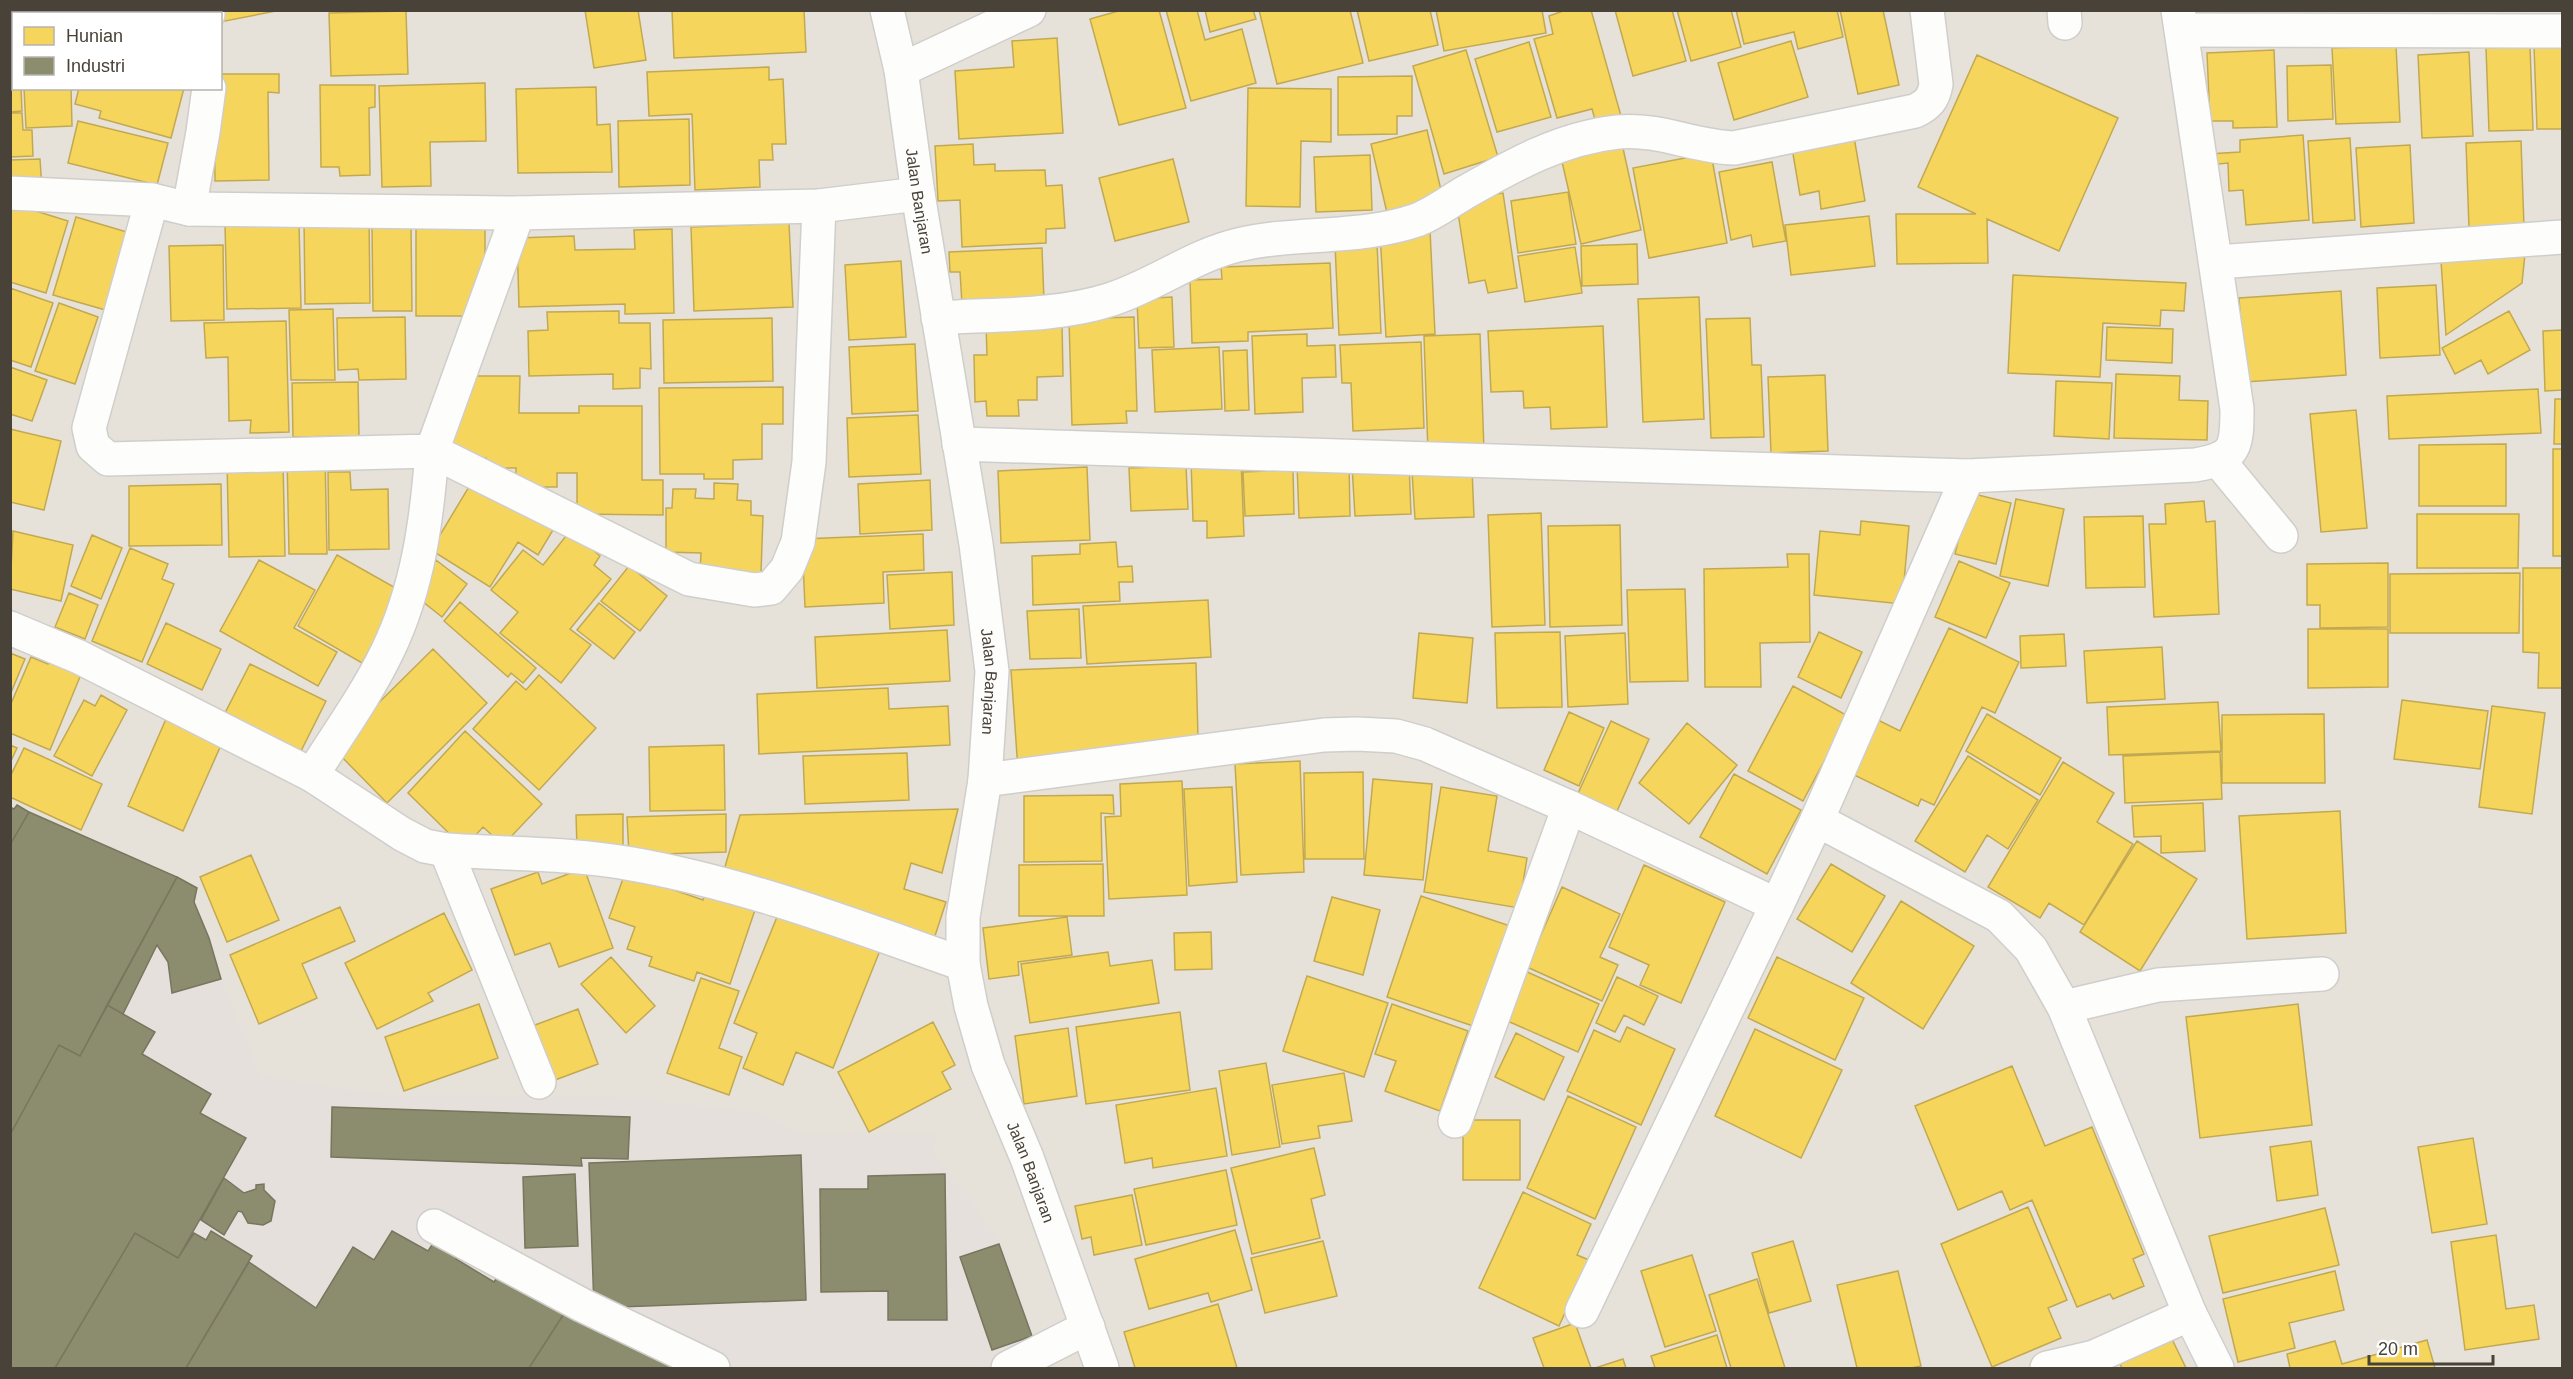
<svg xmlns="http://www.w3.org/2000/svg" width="2573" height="1379" font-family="Helvetica,sans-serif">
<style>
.residential{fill:#e6e2da;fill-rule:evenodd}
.industrial{fill:#e5e0dc}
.homes{fill:#f6d55c;stroke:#c2a951;stroke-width:1.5}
.industry{fill:#8c8c6e;stroke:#78765e;stroke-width:1.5}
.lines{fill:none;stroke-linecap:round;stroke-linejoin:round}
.minor-casing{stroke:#d0cecb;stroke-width:36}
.minor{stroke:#fdfdfc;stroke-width:33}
.labels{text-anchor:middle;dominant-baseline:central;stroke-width:6;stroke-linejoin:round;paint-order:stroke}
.street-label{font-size:16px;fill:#494238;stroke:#fff}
</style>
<rect width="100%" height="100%" fill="#f2f0ed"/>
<!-- residential -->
<path class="residential" d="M11 11H2562V1368H11ZM14 14H220V88H14Z"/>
<!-- industrial -->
<path class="industrial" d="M17 805 197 888 194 902 209 938 221 979 261 1076 393 1096 617 1097 755 1112 801 1134H936L934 1154 1002 1243 1034 1335 1014 1368H11L10 807 14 809Z"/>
<!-- homes -->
<path class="homes" d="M10 10H38V14H14V52H10Z
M69 10H173L172 14H68Z
M216 10H281L220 22Z
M585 10H638L646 60 594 68Z
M672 10H804L806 52 674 58Z
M1122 10H1159L1186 108 1119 125 1090 19Z
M1166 10H1197L1205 40 1242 29 1256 83 1191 101Z
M1205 10H1253L1256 19 1210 32Z
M1259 10H1350L1363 63 1277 84Z
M1357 10H1430L1438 45 1369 61Z
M1436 10H1542L1546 33 1444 51Z
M1566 10H1591L1623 123 1598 130 1592 109 1557 118 1534 39 1553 34 1549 16Z
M1615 10H1672L1686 61 1633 76Z
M1677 10H1731L1741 47 1691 61Z
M1736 10H1837L1843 37 1798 49 1794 32 1744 44Z
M1840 10H1883L1899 85 1858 94Z
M406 11 408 74 331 76 329 13Z
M1057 38 1063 133 959 139 955 71 1014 67 1012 41Z
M1791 41 1808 97 1734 120 1718 63Z
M1529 42 1551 117 1497 132 1475 59Z
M2562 45V129H2537L2534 46Z
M2396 46 2400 122 2336 124 2332 48Z
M2530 46 2533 130 2489 131 2486 48Z
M1466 50 1498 157 1444 174 1413 66Z
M2274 50 2277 127 2233 128V121H2210L2207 53Z
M2469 52 2473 136 2422 138 2418 55Z
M1977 55 2118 118 2059 251 1987 219 1988 263 1897 264 1896 214H1976L1918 187Z
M2331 65 2333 119 2288 121 2287 66Z
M769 67V80L783 79 786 144H772L773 160H759L760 187 695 190 692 114 649 116 647 72Z
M220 74H279V93L268 92 269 180 215 181 214 88H220Z
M1412 76V116H1397V134L1338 135V77Z
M10 80H14V88H21L22 111 10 112Z
M485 83 486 141 430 142 431 186 382 187 379 86Z
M320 85H375V107L369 108 370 175 340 176 339 167H321Z
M596 87 597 125 610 124 612 172 518 173 516 89Z
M24 88H71L72 126 26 128Z
M79 88H184L171 138 99 118 101 111 75 104Z
M1248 88 1331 89V142L1301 141 1300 207 1246 206Z
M10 113H22L23 130H32L33 156 10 157Z
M689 119 690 185 619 187 618 121Z
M78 121 168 143 157 185 68 163Z
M1427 130 1444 203 1388 217 1371 144Z
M2303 135 2309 220 2246 225 2243 190 2229 191 2228 163 2209 165 2208 154 2240 152V140Z
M1854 137 1865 201 1821 209 1819 191 1800 195 1792 148Z
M2350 138 2355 220 2313 223 2308 141Z
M1621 139 1641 230 1581 244 1560 153Z
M2521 141 2524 227 2469 228 2466 143Z
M973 144 974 165 995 164V171L1045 170 1046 186 1062 185 1065 228 1046 229V243L962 247 960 200 938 201 935 146Z
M2410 145 2414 223 2361 227 2356 148Z
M1711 153 1727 243 1649 258 1633 168Z
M1370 155 1372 210 1316 212 1314 157Z
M40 159 42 190 10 191V160Z
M1173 159 1189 222 1115 241 1099 178Z
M1772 162 1786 241 1753 247 1751 235 1731 240 1719 172Z
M1568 192 1576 244 1518 253 1511 201Z
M1503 193 1517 288 1488 293 1485 280 1469 283 1456 200Z
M10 203 68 221 46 293 10 282Z
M369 216 370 303 305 304 304 218Z
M1869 216 1875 266 1791 275 1785 225Z
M76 217 137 235 116 313 53 295Z
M299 223 301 308 227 309 225 224Z
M789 223 793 307 694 311 691 227Z
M416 224H485V280L472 316H416Z
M411 226 412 311H373L372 227Z
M672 229 674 313 625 314V304L519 307 517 238 574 236 575 250 635 249 634 230Z
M1430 230 1435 334 1386 337 1380 233Z
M1377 243 1381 333 1339 335 1335 244Z
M1637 244 1638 284 1582 286 1581 246Z
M223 245 224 320 171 321 169 246Z
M1575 247 1582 293 1525 302 1518 256Z
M1042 248 1044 301 962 304 960 272H950L949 252Z
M2525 254 2522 283 2446 335 2441 261Z
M901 261 906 337 849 340 845 265Z
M1330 263 1333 328 1248 332V341L1192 343 1190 280 1222 279 1221 267Z
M2013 275 2186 283 2184 311 2161 310 2160 326 2103 323 2100 377 2008 373Z
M2436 285 2440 355 2380 358 2377 288Z
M10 288 53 303 31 367 10 360Z
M2341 291 2346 375 2245 382 2239 298Z
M1172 297 1174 347 1139 348 1137 299Z
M1699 297 1704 419 1643 422 1638 299Z
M59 303 98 317 75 384 35 371Z
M333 309 335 380H291L289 310Z
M619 311V323H650L651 369 640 368V388L613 389V374L529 376 528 331 548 330 547 312Z
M2509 311 2530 350 2488 374 2481 360 2455 374 2442 348Z
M405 317 406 379 359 380 358 369 338 370 337 318Z
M1134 317 1137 411H1126L1127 423 1072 425 1069 319Z
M772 318 773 381 664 383 663 320Z
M1750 318 1752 365H1761L1764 437 1711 438 1706 319Z
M286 321 289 432 250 433 251 420 229 421 228 357 206 358 204 323Z
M1062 323 1063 376 1037 377V400H1018L1019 416H987L986 401 975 402 974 355H987L986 324Z
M1603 326 1607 427 1551 429 1550 407 1524 408 1523 391 1491 392 1488 331Z
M2107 327 2173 329 2172 363 2106 360Z
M2562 330V390L2545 391 2543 331Z
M1307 334V346L1335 345 1336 377 1302 378 1303 412 1255 414 1252 336Z
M1480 334 1484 451 1428 453 1424 336Z
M1421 342 1424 428 1353 431 1351 383H1342L1340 345Z
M915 344 918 411 852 414 849 347Z
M1219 347 1222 409 1155 412 1152 350Z
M1247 350 1249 410 1225 411 1223 351Z
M10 367 47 380 32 421 10 414Z
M2116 374 2180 376 2179 400 2208 401 2207 440 2114 438Z
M1825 375 1828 451 1771 453 1768 377Z
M467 376H520L519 413H579V406H642V480H663V515L577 514V473H557V487H516V468H486V458H452V403Z
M2056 381 2112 383 2109 439 2054 436Z
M358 382 359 436 293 437 292 383Z
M783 387V424H762V459L733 460V479H704V474H660L659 388Z
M2538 389 2541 433 2389 439 2387 396Z
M2555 399H2562V444H2554Z
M2356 410 2367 528 2321 532 2310 414Z
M918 415 921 474 849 477 847 418Z
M10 429 61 441 44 510 10 502Z
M2506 444V506H2419V445Z
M2553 449H2562V556H2553Z
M325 455 327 554H289L287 456Z
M1241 459 1244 536 1207 538V521H1193L1191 460Z
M227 461H283L285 556 229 557Z
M1349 462 1350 516 1299 518 1297 464Z
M1409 463 1411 514 1355 516 1352 466Z
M1186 466 1188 509 1131 511 1129 468Z
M1087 467 1090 540 1001 543 998 471Z
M1472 469 1474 517 1415 519 1412 471Z
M1293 470 1294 514 1245 516 1243 472Z
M328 472H350L351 490 388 489 389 549 329 550Z
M473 480 553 530 538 555 518 542 490 587 431 550Z
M930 480 932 530 860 534 858 484Z
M714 483 738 484 737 500 751 501V515L763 516 761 573 700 572 701 553 666 552V508H672L673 489H696L695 498 714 499Z
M221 484 222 545 129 546V486Z
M1970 493 2011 503 1996 564 1955 554Z
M2016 499 2064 509 2048 586 2000 576Z
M2204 501 2206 522 2215 521 2219 614 2154 617 2149 524H2166L2165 504Z
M1541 513 1545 625 1492 627 1488 515Z
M2417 514H2519L2518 568H2417Z
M2143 516 2145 587 2086 588 2084 517Z
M1861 521 1909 526 1902 604 1814 595 1820 531 1860 535Z
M1620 525 1622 625 1550 627 1548 526Z
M13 531 73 545 61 601 10 589Z
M570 531 600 556 594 565 611 579 570 629 591 645 561 683 500 633 518 612 491 590 523 550 543 565Z
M923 534 924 570 883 572 884 603 805 607 802 539Z
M92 535 122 548 101 599 71 586Z
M1116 542 1118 567 1132 566 1133 582H1119L1120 601 1033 605 1032 556 1080 554V544Z
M130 548 168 564 162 579 174 584 142 662 92 641Z
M1787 554H1809L1810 642 1760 643 1761 687H1705L1704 569 1788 567Z
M337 555 401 591 362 663 298 626Z
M259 560 315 590 294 628 337 652 318 686 220 631Z
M436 560 467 584 442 617 412 593Z
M1959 561 2010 583 1986 638 1935 617Z
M2388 563V627L2320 628V605H2307V564Z
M629 566 667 596 640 631 601 601Z
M2523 568H2562V688H2538L2539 653 2523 652Z
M952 572 954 625 890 629 887 575Z
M2520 573 2519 633H2390V574Z
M1685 589 1688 681 1630 682 1627 590Z
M69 593 98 605 85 639 55 627Z
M1208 600 1211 657 1087 664 1083 606Z
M460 602 536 668 523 683 511 673 508 677 444 621Z
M599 603 635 632 614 659 577 630Z
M1079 609 1081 658 1030 659 1027 611Z
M166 623 221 649 202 690 147 664Z
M1949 628 2019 662 1995 713 1982 707 1934 805 1921 799 1918 806 1852 774 1878 720 1900 731Z
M2308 629H2388V687L2308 688Z
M947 630 950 681 817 688 815 637Z
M1560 632 1562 707 1497 708 1495 633Z
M1819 632 1862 652 1841 698 1798 677Z
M1419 633 1473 638 1467 703 1413 698Z
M1625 633 1628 704 1568 707 1565 636Z
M2064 634 2066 666 2021 668 2020 636Z
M2162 647 2165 699 2087 703 2084 651Z
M433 649 487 703 387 803 333 748Z
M10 653 25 659 10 695Z
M53 654 84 667 50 750 10 733V706L31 657 48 664Z
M1196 663 1198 737 1178 738 1179 751 1018 770 1011 670Z
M250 664 326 701 300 753 224 715Z
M539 675 596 728 539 790 473 729 516 681 526 690Z
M1793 686 1848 716 1803 801 1748 771Z
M888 688 889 709 948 706 950 745 759 754 757 694Z
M101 695 127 710 92 776 54 756 84 700 95 706Z
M2402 700 2488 711 2480 769 2394 759Z
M2218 702 2221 751 2109 755 2107 707Z
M2492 706 2545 713 2532 814 2479 807Z
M1569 712 1604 728 1579 786 1544 770Z
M1987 714 2061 758 2040 795 1966 751Z
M2324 714 2325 783H2222V715Z
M166 719 221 745 183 831 128 806Z
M1611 721 1649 739 1614 818 1575 800Z
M1687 723 1737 765 1689 824 1639 783Z
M465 731 542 804 503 845 483 827 464 848 408 793Z
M10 745 17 748 10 763Z
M724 745 725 810 650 811 649 747Z
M24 748 102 784 81 830 10 797V777Z
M2220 752 2222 799 2125 803 2123 756Z
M907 753 909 800 805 804 803 756Z
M1968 756 2038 800 2008 849 1987 835 1965 872 1915 841Z
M1300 761 1304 872 1241 875 1235 764Z
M2063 762 2114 793 2097 822 2133 844 2084 925 2049 903 2040 918 1988 887Z
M1363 772 1364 859H1305L1304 773Z
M1734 774 1801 810 1767 874 1700 837Z
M1373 779 1432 784 1423 880 1364 875Z
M1182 781 1187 895 1109 899 1105 817 1121 816 1120 784Z
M1232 787 1237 882 1189 886 1184 789Z
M1441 787 1497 796 1488 851 1527 858 1519 908 1424 892Z
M1113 795 1114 814 1101 813 1102 861 1024 862V796Z
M2203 803 2205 851 2161 853V836L2134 837 2132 806Z
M958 809 942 873 911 863 904 889 946 902 933 942 722 877 740 815Z
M2340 811 2346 933 2247 939 2239 816Z
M623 814V847H577L576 815Z
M726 814V852L629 855 627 817Z
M2137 841 2197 879 2140 971 2080 932Z
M251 855 279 920 227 942 200 877Z
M1103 864 1104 916H1019V865Z
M1831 864 1885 896 1852 952 1797 919Z
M1644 865 1725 902 1681 1003 1640 985 1649 965 1609 947Z
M584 868 613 948 559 967 550 943 515 955 491 889 538 872 542 884Z
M625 873 703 900 707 887 757 904 730 984 697 972 694 981 649 966 652 957 627 949 635 927 609 918Z
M1562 887 1620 914 1600 957 1618 965 1602 1001 1527 967Z
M1421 896 1513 927 1479 1028 1387 997Z
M1332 897 1380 910 1363 975 1314 961Z
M1901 901 1974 946 1923 1029 1851 983Z
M340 907 355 941 302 964 317 998 259 1024 230 955Z
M781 907 881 948 833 1068 796 1052 783 1085 743 1068 757 1033 734 1023Z
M444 913 472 970 428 993 433 1001 377 1029 345 963Z
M1067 917 1072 955 1018 962 1019 975 989 979 983 928Z
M1211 932 1212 969 1175 970 1174 933Z
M1108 952 1110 966 1152 960 1159 1003 1030 1023 1021 964Z
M611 957 655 1006 626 1033 581 984Z
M1777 957 1864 998 1835 1060 1748 1018Z
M1525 971 1599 1004 1578 1052 1503 1019Z
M1307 976 1388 1003 1364 1077 1283 1051Z
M1617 977 1658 996 1644 1025 1624 1015 1615 1032 1596 1023Z
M701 978 739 991 719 1048 742 1057 729 1095 667 1073Z
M479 1004 498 1058 404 1091 385 1037Z
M1392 1004 1468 1031 1440 1111 1385 1091 1396 1061 1375 1054Z
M2298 1004 2312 1125 2200 1138 2186 1017Z
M578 1009 598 1064 547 1083 527 1028Z
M1180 1012 1190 1090 1086 1104 1076 1027Z
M933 1022 955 1065 942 1072 951 1089 869 1132 838 1072Z
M1627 1027 1675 1049 1641 1125 1567 1091 1594 1030 1620 1042Z
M1068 1028 1077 1096 1024 1104 1015 1036Z
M1755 1029 1842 1070 1801 1158 1715 1116Z
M1516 1033 1564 1057 1544 1100 1495 1077Z
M1266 1063 1280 1147 1232 1155 1219 1071Z
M2012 1066 2045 1146 2092 1127 2144 1254 2133 1259 2144 1286 2113 1299 2110 1294 2077 1307 2032 1200 2010 1210 2002 1191 1958 1210 1915 1106Z
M1344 1073 1352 1121 1318 1126 1320 1138 1282 1144 1272 1085Z
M1216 1088 1227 1156 1153 1168 1152 1158 1125 1163 1116 1105Z
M1568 1096 1636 1127 1595 1219 1527 1188Z
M1463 1120H1520V1180H1463Z
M2473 1138 2487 1224 2432 1233 2418 1147Z
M2311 1141 2318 1195 2277 1201 2270 1147Z
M1314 1148 1325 1195 1311 1199 1320 1238 1252 1254 1231 1168Z
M1226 1170 1237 1225 1146 1245 1134 1189Z
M1523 1192 1591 1224 1577 1255 1589 1260 1559 1326 1479 1288Z
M1132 1195 1142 1245 1094 1255 1091 1237 1082 1239 1075 1206Z
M2028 1207 2067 1300 2048 1308 2061 1338 1992 1367 1941 1244Z
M2325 1208 2339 1265 2223 1293 2209 1236Z
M1235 1230 1252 1290 1211 1302 1208 1293 1149 1309 1135 1259Z
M2496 1235 2506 1309 2534 1305 2539 1339 2465 1350 2451 1242Z
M1323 1241 1337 1296 1265 1313 1251 1258Z
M1793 1241 1811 1301 1769 1313 1752 1253Z
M1692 1255 1716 1331 1665 1347 1641 1271Z
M1898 1271 1921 1366 1911 1368H1857L1837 1285Z
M2335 1271 2344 1310 2289 1323 2295 1348 2238 1362 2223 1299Z
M1757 1279 1785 1368H1731L1709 1295Z
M1218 1304 1237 1368H1135L1124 1332Z
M1575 1323 1591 1368H1544L1533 1338Z
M2169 1333 2186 1368H2122L2117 1358Z
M1717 1335 1727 1368H1655L1651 1356Z
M2427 1340 2435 1368H2290L2287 1354 2335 1341 2342 1364Z
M1623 1359 1626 1368H1595Z"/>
<!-- industry -->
<path class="industry" d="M17 805 29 812 10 845V807L14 809Z
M29 812 177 877 80 1056 59 1045 10 1135V845Z
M177 877 197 888 194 902 209 938 221 979 172 993 168 962 157 945 123 1014 107 1005Z
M107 1005 155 1032 142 1054 211 1094 200 1113 246 1138 178 1258 135 1233 55 1368H10V1135L59 1045 80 1056Z
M332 1107 630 1117 628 1159 581 1158 582 1166 331 1157Z
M801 1155 806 1300 594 1308 589 1163Z
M575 1174 578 1246 525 1248 523 1177Z
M945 1174 947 1320H888V1291L821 1292 820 1189H868V1176Z
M224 1178 244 1193 256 1189V1185L264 1184V1190L275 1201 271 1221 263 1225 248 1223 242 1212 238 1211 224 1235 201 1220Z
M211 1231 252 1256 186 1368H55L135 1233 178 1258 194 1233 206 1240Z
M392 1231 428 1251 434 1242 459 1253 456 1259 494 1282 500 1273 567 1309 529 1368H186L249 1262 316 1308 353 1247 374 1260Z
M999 1244 1032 1336 992 1350 960 1257Z
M567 1309 673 1362 672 1368H529Z"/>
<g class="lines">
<defs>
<g id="minor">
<path d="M206 10 208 14"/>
<path id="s1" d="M887 10 901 70 918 194 976 544 992 671 985 780 963 917V964L971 1006 988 1065 1027 1158 1102 1368"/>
<path d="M2064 10 2065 23"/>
<path d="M2182 30 2562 31"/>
<path d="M901 70 1029 10"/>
<path d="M10 193 152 200 89 428 93 446 108 459 432 451 518 213"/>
<path d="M152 200 189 209 518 213 819 206 918 194"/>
<path d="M189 209 203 132 209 88"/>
<path d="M2217 262 2562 237"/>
<path d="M938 318C994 314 1055 317 1109 300 1154 286 1192 256 1238 245 1297 231 1359 240 1417 220 1433 214 1449 202 1464 193 1513 165 1561 138 1618 132 1659 128 1695 147 1734 148L1915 111C1928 105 1934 98 1936 84L1927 10"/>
<path d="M959 444 1968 476 2195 465C2236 458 2237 448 2237 409L2178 10"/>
<path d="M2219 461 2281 536"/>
<path d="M10 628 79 657 312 775 402 834 425 846 446 850C508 854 572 853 632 864 746 884 855 926 963 964"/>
<path d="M312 775C338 734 367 694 388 650 418 588 427 519 432 451L689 579 754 590 771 588 787 569 798 542 809 462 819 206"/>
<path d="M985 780 1324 735 1357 734 1396 736 1425 744 1569 807 1777 905 1817 820 1999 916 2031 949 2064 1007 2190 1314 2217 1368"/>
<path d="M1817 820 1968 476"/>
<path d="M446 850 539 1082"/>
<path d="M2064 1007 2158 985 2322 974"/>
<path d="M1455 1121 1569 807"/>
<path d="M434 1226 582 1305 713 1368"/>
<path d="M1582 1311 1777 905"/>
<path d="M1008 1368 1088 1327"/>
<path d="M2047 1368 2094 1357 2190 1314"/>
</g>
</defs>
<!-- minor casing -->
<use href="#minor" class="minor-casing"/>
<!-- minor -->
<use href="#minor" class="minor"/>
</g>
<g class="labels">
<!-- street labels -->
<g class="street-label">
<text stroke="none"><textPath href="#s1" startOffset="194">Jalan Banjaran</textPath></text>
<text stroke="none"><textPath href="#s1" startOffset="680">Jalan Banjaran</textPath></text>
<text stroke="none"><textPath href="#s1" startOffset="1184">Jalan Banjaran</textPath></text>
</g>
</g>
<!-- border -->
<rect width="2573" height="1379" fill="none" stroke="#494238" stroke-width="24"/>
<!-- legend -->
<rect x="12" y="12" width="210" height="78" fill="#ffffff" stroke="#b6b3af" stroke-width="1.5"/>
<rect x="24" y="27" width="30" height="18" fill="#f6d55c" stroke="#b6b3af" stroke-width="1.5"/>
<text x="66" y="42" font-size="18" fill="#494238">Hunian</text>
<rect x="24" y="57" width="30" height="18" fill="#8c8c6e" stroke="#b6b3af" stroke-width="1.5"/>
<text x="66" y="72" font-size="18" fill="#494238">Industri</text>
<!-- scale -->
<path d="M2369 1355v9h124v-9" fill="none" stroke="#494238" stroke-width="3"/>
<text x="2378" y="1355" font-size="18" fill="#494238" stroke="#ffffff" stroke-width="4.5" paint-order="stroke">20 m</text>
</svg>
